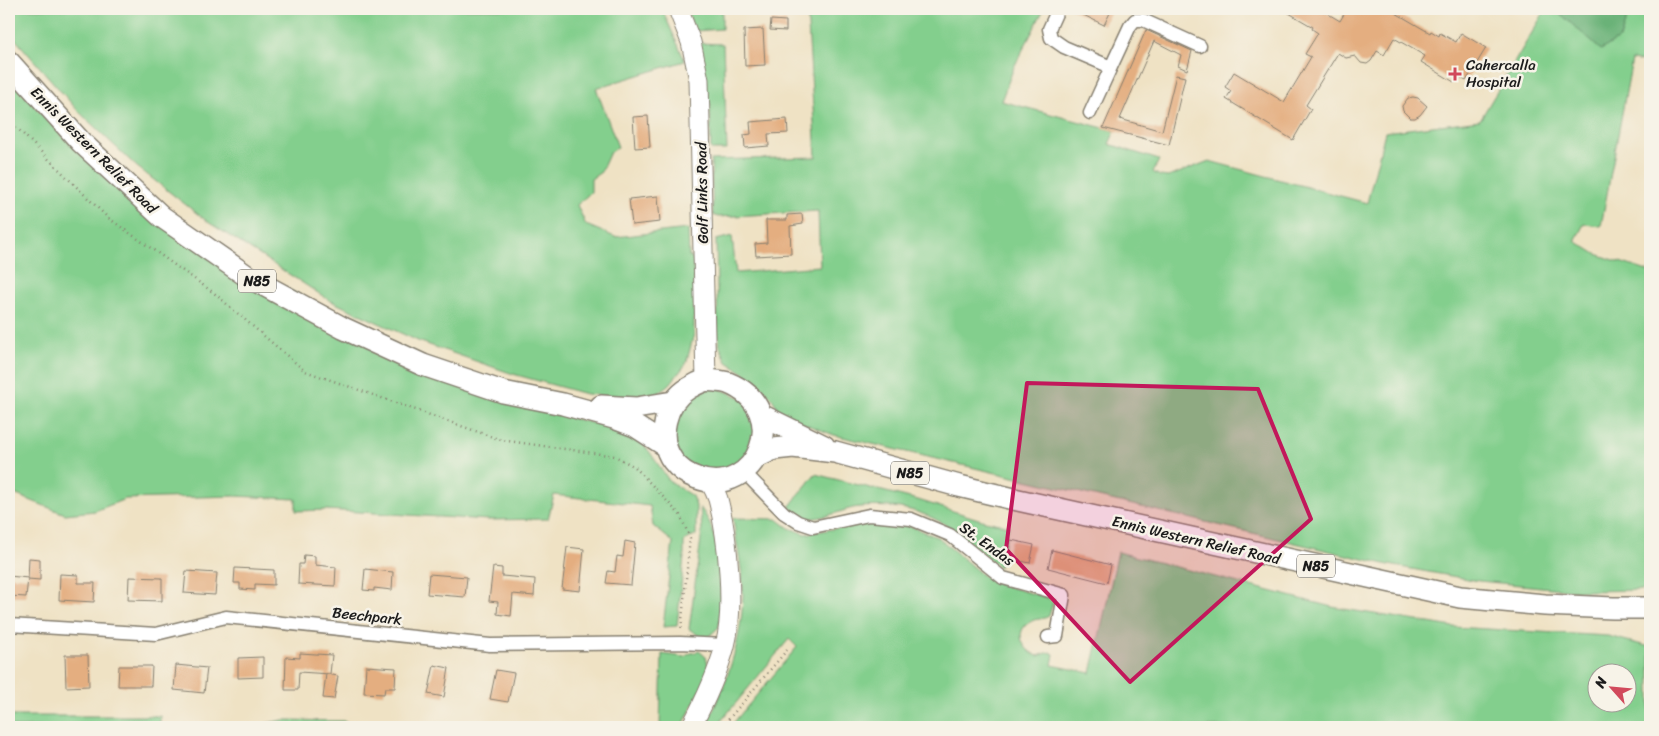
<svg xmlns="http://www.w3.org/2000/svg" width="1659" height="736" font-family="Sriracha,sans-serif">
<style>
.green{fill:#83cf8d;stroke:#507654;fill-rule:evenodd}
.forest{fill:#6ab278;stroke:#43674a}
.building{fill:#e4ae80}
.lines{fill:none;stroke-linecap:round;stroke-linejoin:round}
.street-casing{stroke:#867f70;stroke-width:15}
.secondary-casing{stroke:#867f70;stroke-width:21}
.primary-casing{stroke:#867f70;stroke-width:24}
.path{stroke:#867f70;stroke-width:2.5;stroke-dasharray:1 4;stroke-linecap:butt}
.street{stroke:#fff;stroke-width:12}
.secondary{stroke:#fff;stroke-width:19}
.primary{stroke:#fff;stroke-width:21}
.marked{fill:#c2185b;fill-opacity:0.2;stroke:#c2185b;stroke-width:4;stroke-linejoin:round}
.poi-dot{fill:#d1495b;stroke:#f7f3e8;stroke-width:2}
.labels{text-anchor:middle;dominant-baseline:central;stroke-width:5;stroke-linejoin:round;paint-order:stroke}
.shield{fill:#f7f3e8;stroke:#5e5c59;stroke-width:1}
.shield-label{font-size:14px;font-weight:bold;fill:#1c1c1c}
.poi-label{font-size:15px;fill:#1c1c1c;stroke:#f7f3e8;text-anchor:start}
.street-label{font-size:15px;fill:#1c1c1c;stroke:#f7f3e8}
</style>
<rect width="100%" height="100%" fill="#f7f3e8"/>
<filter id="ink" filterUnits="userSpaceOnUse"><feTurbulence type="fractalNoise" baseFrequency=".02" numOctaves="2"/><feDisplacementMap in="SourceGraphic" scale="10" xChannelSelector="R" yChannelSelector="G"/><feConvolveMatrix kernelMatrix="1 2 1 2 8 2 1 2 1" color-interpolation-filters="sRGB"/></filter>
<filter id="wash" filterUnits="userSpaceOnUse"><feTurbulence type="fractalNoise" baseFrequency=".0096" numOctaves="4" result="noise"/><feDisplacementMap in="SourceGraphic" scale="20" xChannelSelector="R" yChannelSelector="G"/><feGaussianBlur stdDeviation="1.12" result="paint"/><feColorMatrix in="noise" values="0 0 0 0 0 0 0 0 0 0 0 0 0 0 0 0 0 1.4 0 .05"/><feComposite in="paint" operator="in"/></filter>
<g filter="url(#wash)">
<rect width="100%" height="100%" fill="#efe2c4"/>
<!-- green -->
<path class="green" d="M9 9H662L685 61 596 88 618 147 610 152 601 172 591 179V192L577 205 586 225 615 237 688 229 689 256 693 259 694 265V334L686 364 670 384 654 397 627 398 586 394 513 374 418 341 329 300 208 222 136 166 78 111 9 32Z
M686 9H722V29L695 31Z
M807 9H1044L1014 67 1001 101 1115 131 1109 144 1159 160 1153 172 1160 176 1168 177 1209 161 1367 203 1385 132 1480 120 1546 9H1555L1601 49 1620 38 1629 9H1650V63L1632 60 1601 226 1584 224 1575 241 1596 254 1650 272V590L1582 591 1479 581 1389 565 834 435 789 418 779 410 771 397 756 381 727 362 720 347 718 333 716 240 732 236 736 273 820 266 818 211 718 217 713 215 711 160 816 157Z
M698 43 723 44 727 150H711L710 103H706Z
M9 78C56 131 104 181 161 224L509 403 613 428 639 441 649 451 670 482 692 496 696 506V535L684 541V557L677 626 663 627 673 542 653 526 650 506 554 495 548 519 489 520 326 510 296 511V499L235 496 125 499 95 511 65 514 9 492Z
M713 386 744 399 759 428 748 461 708 475 680 459 670 427 681 402Z
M815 474 918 500 985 521 1009 526 999 567C970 543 951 522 914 511 897 506 877 506 860 507 843 508 817 524 801 516 797 514 792 510 789 507Z
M700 507C724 538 721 590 719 627L706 639H698V635L689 629 702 531Z
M733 518 777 519 789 528 805 534 861 524 883 523 910 526 939 538 987 579 998 584 1048 598 1053 603 1049 616C1043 620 1036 618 1030 622 1013 632 1023 651 1038 656L1050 652 1054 654 1052 665 1091 673 1118 552 1332 607 1453 627 1608 636 1650 647V727H730L797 647 789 639 716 727H705C726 686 742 641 743 595 743 569 736 543 733 518ZM1596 674H1626V704H1596Z
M699 651 706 657 709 668 703 685 682 727H660L662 654 685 657 688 654Z
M9 716H160V727H9Z
M283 720 346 721 347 727H247Z"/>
<!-- forest -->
<path class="forest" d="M1555 9H1630L1620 38 1601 50Z"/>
<g id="blocks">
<!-- building -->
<path class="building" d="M1071 9H1112L1104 25Z
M1282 9H1320L1340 21 1347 9H1389L1430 33 1431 31 1439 36 1440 33 1456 42 1461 33 1486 48 1466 81 1458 76 1454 82 1421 62 1425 56 1394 38 1384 55 1377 51 1371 61 1367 64 1361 63 1355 56 1346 58 1338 53 1306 105 1311 109 1293 140 1226 99 1231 91 1225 87 1234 72 1284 102 1311 57 1305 54 1318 33 1312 29 1313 27Z
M771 20 786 21V31L770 30Z
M763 29 765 65 745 66 744 30Z
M1146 30 1192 51 1187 70 1178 66 1181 55 1154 41 1120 119 1162 131 1176 75 1185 77 1169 145 1103 128Z
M1413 97 1418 98 1427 106 1420 115 1415 118H1410L1403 111 1402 106 1408 98Z
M648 116 650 147 635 148 633 117Z
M787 119 788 133 768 134 769 146 745 148 744 135 751 134 750 122Z
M658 196 660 222 632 225 629 199Z
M802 214 803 224 790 226 791 254 756 256 755 244 767 243 766 220H787V215Z
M1011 540 1034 545 1030 563 1006 558Z
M625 541 635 543 631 585 606 583 608 571 615 572 617 556 623 557Z
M567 547 584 549 580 591 562 589Z
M1052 550 1111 565 1107 583 1048 568Z
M304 555 315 556V565L336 567 335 586 298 584 299 564H303Z
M29 558 40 559V580L28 579Z
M493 567 502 568V576L535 579 534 596 513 594 511 616 497 614 498 602 489 601Z
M235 568 274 570V585L255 584V590L240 589V583H234Z
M365 569 393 572 392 590 374 588V591L363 590Z
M186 571 217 573 215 595 184 593Z
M60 574 78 575V583H95L94 602 59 600Z
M429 574 467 577 465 597 427 594Z
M9 576 28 578 26 597 9 596Z
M129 577 162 578V601L128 600Z
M300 653 332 655 330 674 299 672 298 690H285L286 657 300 658Z
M65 655H88L89 686 66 687Z
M263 657V677L238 678V658Z
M176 665 207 668 204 693 174 690Z
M434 665 449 668 444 697 428 694Z
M119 666H152L151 686H118Z
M366 666 396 668 395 688H385L384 694 364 693Z
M496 670 514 673 508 702 490 699Z
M326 674 338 676 334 699 323 698Z"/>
</g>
</g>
<g filter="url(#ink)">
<use href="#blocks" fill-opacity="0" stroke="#867f70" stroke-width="1"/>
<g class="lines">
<defs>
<path id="street" d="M1058 9 1049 29 1051 38 1064 47 1111 67 1090 113
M1111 67 1130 26 1135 20H1143L1200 46
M744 472 784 513 798 522 813 527 869 515 911 519 950 535 1003 578 1064 595 1057 636 1048 637
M9 625 156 634 226 617 490 645 680 643 725 645"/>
<path id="secondary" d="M678 9 691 42 699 80 706 380
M691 727C705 701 717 675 725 646 735 608 728 538 718 499 716 493 713 487 710 482"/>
<path id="primary" d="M9 62 81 142 162 217 247 276 343 328 423 365 503 392 563 404 614 418 635 426 666 446
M706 380C713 381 722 381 728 383 795 410 756 500 697 478 688 475 679 469 673 461 656 438 665 402 689 388 694 385 700 382 706 380Z
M601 406 636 408 673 402
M761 415 824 446
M757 457 774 449 793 447 835 452 959 486 1018 500 1460 597 1545 605 1613 608H1650"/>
</defs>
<!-- street casing -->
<use href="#street" class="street-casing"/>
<!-- secondary casing -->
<use href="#secondary" class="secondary-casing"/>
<!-- primary casing -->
<use href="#primary" class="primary-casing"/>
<!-- path -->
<path class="path" d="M9 120 107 217 214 293 305 371 501 440 615 456 635 467 680 515 690 538 681 631
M722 727 787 650"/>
<!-- street -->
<use href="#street" class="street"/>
<!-- secondary -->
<use href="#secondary" class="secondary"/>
<!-- primary -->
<use href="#primary" class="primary"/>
</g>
</g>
<!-- marked area -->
<path class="marked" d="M1027 383 1258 389 1311 519 1130 682 1006 549Z"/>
<!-- markers -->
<path class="poi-dot" d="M1452.5 66.5h5v5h5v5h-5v5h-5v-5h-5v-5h5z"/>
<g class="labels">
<!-- shield labels -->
<g class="shield">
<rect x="238" y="269.5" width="38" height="23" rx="4"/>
<rect x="891" y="461.5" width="38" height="23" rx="4"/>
<rect x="1297" y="554.5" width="38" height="23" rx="4"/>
</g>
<g class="shield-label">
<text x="257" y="281">N85</text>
<text x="910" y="473">N85</text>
<text x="1316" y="566">N85</text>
</g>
<!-- poi labels -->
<g class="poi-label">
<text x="1466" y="65">Cahercalla<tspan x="1466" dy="17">Hospital</tspan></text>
</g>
<!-- street labels -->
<g class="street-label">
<text transform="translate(94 150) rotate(45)">Ennis Western Relief Road</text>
<text transform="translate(702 193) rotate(-91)">Golf Links Road</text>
<text transform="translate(1196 540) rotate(13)">Ennis Western Relief Road</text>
<text transform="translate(987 544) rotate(36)">St. Endas</text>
<text transform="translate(367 616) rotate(6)">Beechpark</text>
</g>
</g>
<!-- margin -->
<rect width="1659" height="736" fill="none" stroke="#f7f3e8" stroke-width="30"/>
<!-- north arrow -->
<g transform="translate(1612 688) rotate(297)"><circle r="24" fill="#f7f3e8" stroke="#9f9d96"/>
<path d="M0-4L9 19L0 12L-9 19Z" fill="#d1495b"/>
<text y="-8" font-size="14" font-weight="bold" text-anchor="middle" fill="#1c1c1c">N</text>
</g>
</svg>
